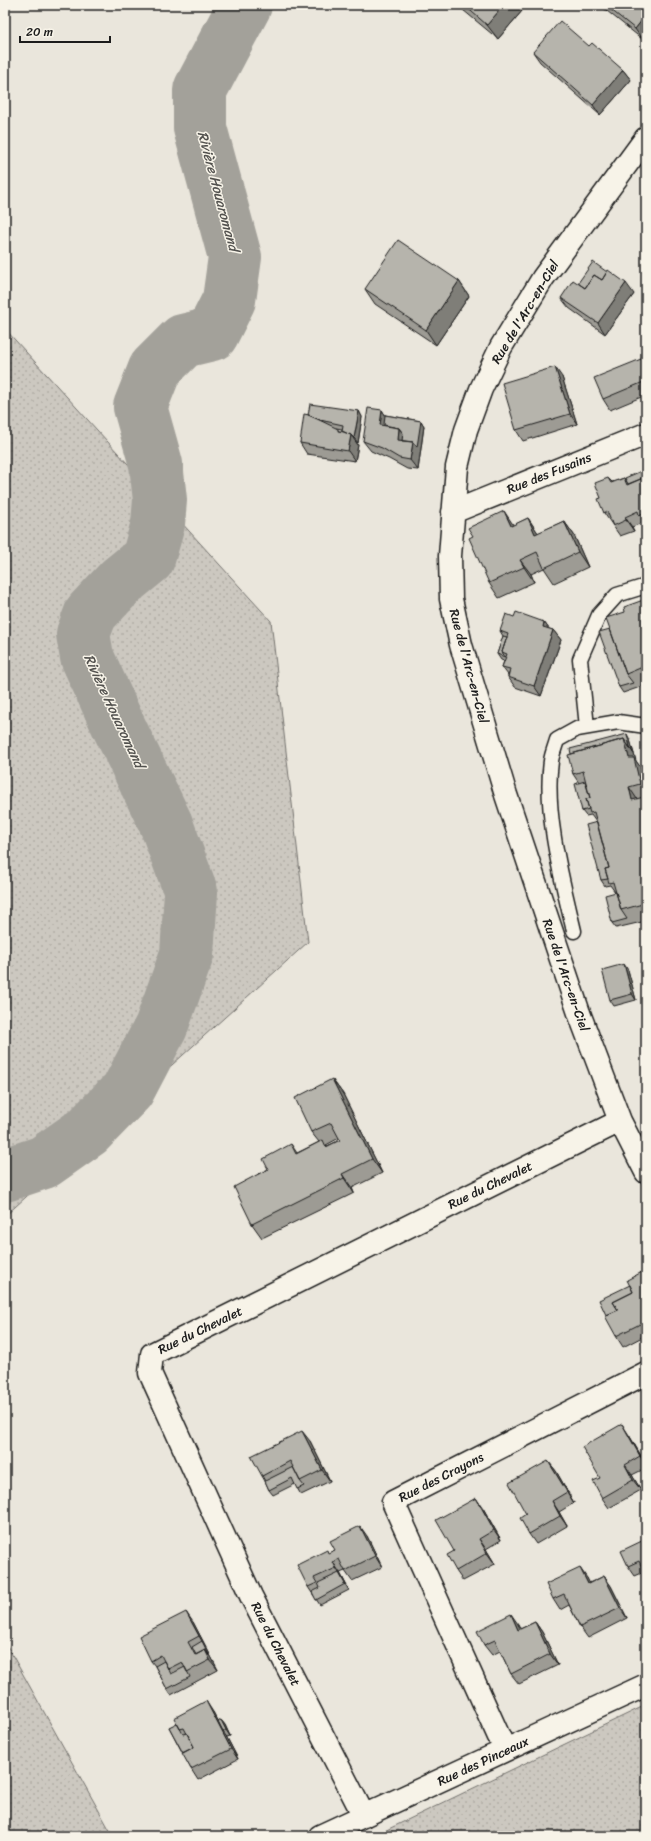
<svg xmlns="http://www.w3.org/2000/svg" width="651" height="1841" font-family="Sriracha,sans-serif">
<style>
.grass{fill:url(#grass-dots);stroke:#74726e}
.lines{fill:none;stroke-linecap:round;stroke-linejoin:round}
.river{stroke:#a3a19a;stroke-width:54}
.lane-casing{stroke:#1c1c1c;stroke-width:17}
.street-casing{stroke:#1c1c1c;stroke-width:25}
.lane{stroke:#f7f3e8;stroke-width:14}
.street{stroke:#f7f3e8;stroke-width:22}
.wall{fill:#9d9b94;stroke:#1c1c1c;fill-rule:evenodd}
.shaded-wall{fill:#7f7e78;stroke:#1c1c1c}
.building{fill:#b6b4ac;stroke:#1c1c1c}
.labels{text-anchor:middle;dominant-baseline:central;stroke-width:3;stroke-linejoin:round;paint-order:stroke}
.street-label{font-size:13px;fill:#1c1c1c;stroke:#f7f3e8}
.water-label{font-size:14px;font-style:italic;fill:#52514e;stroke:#f7f3e8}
</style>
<defs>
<pattern id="grass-dots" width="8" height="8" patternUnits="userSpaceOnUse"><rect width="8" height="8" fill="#ccc8c0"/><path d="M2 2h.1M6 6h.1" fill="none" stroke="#afaba4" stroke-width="1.8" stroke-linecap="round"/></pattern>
</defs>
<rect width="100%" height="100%" fill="#eae6dc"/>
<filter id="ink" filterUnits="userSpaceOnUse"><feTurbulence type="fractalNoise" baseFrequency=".025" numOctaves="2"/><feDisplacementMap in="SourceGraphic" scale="8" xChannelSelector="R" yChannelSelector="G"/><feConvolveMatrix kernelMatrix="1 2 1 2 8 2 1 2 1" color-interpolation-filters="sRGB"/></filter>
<g filter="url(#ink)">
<!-- grass -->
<path class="grass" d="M5 329 271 621 308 942 5 1216Z
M5 1642 113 1836H5Z
M646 1705V1836H374Z"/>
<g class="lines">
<!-- river -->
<path class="river" d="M5 1175 44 1162 88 1131 128 1090 161 1027 187 954 191 892 166 824 118 725 87 657 83 634 91 613 121 581 148 559 158 524 160 500 156 464 140 407 155 369 183 341 212 334 229 300 235 257 200 128V90L245 5"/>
<defs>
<path id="lane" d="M587 727 580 659 599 615 617 595 646 586
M574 931C562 880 544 813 551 761 552 754 555 747 557 740L577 729 618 722 646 726"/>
<path id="street" d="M646 138 543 278 501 347 481 389 466 430 457 467 450 556 451 599 461 645 506 795 579 1013 620 1121 646 1172
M453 512 646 434
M505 1750 393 1502 646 1373
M364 1816 251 1596 150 1373 152 1354 620 1121
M320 1836 646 1685"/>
</defs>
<!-- lane casing -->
<use href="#lane" class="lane-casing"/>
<!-- street casing -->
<use href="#street" class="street-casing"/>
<!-- lane -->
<use href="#lane" class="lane"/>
<!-- street -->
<use href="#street" class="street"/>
</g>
<!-- wall -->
<path class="wall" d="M457 5H517L522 11 498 39Z
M601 5H646L642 39 602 7Z
M589 46 623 70 631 80 600 115 540 62 533 52Z
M459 281 469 296 436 345 375 304 365 289Z
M578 283 634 294 605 334 569 308 561 298Z
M646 357V395L610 410 603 399Z
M562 377 577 424 523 441 516 430Z
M382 410 385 415 421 421 424 426 418 470 407 469 389 459 371 451 363 441Z
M359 411 362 417 358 443H356L358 445 355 461 307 454 300 443 308 415ZM336 428 342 429V431H339Z
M646 469V525L644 522 632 527 634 531 620 536 604 513 601 498 608 478 612 482 624 478 627 482Z
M528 518 538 533 564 521 574 535 588 567 554 583 544 568 531 574 534 582 499 598 489 583 514 525Z
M646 599V685L623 693 619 687 610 629 625 612Z
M514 617 544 622 549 629 553 630 561 640 541 696 515 687 508 677V675L502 667 504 661 501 660 497 654 503 636 500 631Z
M630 740 636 761 644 772 646 781V921L616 928 612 923 615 892 610 885 605 886 601 880 596 822 591 815 586 816 582 811 579 783 573 774 571 754Z
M628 970 636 1000 614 1006 610 1000Z
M332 1079 343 1094 382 1173 352 1188 354 1193 262 1238 252 1224 268 1169 291 1144 297 1153 319 1142 311 1132ZM339 1138 340 1140 327 1146 326 1145Z
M644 1271 646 1275V1335L623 1347 616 1336 630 1285Z
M629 1435 646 1464V1468L632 1475 641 1490 609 1508 602 1498 600 1478Z
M310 1441 330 1481 301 1495 295 1484 273 1495 269 1490 265 1481 262 1476Z
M548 1461 556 1471 574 1503 559 1512 567 1526 536 1544 529 1534 526 1514Z
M483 1508 501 1540 486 1549 495 1564 463 1581 456 1571 454 1551Z
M367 1536 382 1567 352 1581 345 1571 340 1573 349 1590 320 1605 308 1587 329 1553Z
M646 1539 644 1572 635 1576 628 1566Z
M604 1576 611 1586 627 1618 588 1638 580 1627 569 1605 560 1610 553 1599 587 1578 589 1583Z
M193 1622 218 1670 171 1695 167 1689 155 1666 151 1661Z
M535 1622 542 1632 558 1665 519 1684 511 1674 500 1651 492 1655 484 1645 518 1624 520 1629Z
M213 1712 218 1722 221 1720 225 1725 230 1736 227 1737 226 1736 238 1759 198 1780 191 1769 169 1727Z"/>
<!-- shaded-wall -->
<path class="shaded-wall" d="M504 5H517L522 11 498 39 487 25Z
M646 15V34L642 39 635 29Z
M623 70 631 80 600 115 593 105Z
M459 281 469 296 436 345 426 330Z
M626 283 634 294 605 334 598 323Z
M555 367 562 377 577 424 570 414Z
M382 410 389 421 388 430 380 425Z
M359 411 362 417 358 443 354 438Z
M421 421 424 426 418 470 410 460 413 442Z
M399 428 406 438V446L398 440Z
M351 435 358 445 355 461 348 451Z
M504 511 514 526H511Z
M625 517 632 527 634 531 626 520Z
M528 518 538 533 535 534Z
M564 521 574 535 588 567 578 552Z
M520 560 531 574 534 582 524 567Z
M544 622 552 633 543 627Z
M553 630 561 640 541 696 534 686Z
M627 734 630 740 634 754 630 748Z
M624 739 634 754 636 761 644 772 646 781V793L640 784 629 758Z
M629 787 639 802 632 800Z
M624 964 628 970 636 1000 632 994Z
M332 1079 343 1094 382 1173 372 1159Z
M342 1174 352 1188 354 1193 344 1178Z
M622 1424 629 1435 646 1465 640 1456Z
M302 1431 310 1441 330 1481 322 1470Z
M548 1461 556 1471 574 1503 567 1492Z
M625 1465 632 1475 641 1490 633 1480Z
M476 1498 483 1508 501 1540 494 1530Z
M552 1501 559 1512 567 1526 560 1516Z
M360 1526 367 1536 382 1567 375 1556Z
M479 1539 486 1549 495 1564 487 1553Z
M333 1562 340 1573 349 1590 345 1584Z
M580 1568 587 1578 595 1594 588 1584Z
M604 1576 611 1586 627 1618 620 1608Z
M186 1612 193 1622 218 1670 210 1660 202 1641 199 1636Z
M511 1614 518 1624 526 1640 518 1630Z
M535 1622 542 1632 558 1665 550 1654Z
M206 1701 213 1712 223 1731V1732L226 1736 238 1759 231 1749Z
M221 1720 225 1725 230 1736 226 1730Z"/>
<!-- building -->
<path class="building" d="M464 5H504L487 25Z
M605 5H646V15L635 29Z
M560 21 589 46 592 43 623 70 593 105 533 52Z
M398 240 459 281 426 330 365 289Z
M593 262 607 272 602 280 594 275 585 288 578 283Z
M608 270 626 283 598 323 561 298 573 280 585 288 594 275 602 280Z
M646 357V381L603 399 594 378Z
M555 367 570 414 516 430 502 383Z
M310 404 359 411 354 438 351 435 344 432 342 431 343 425 320 420 308 415Z
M368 408 382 410 380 425 399 428 398 440 413 442 410 460 399 458 382 448 363 441Z
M304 414 309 415 338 429V431L344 432 351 435 348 451 300 443Z
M385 415 421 421 417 447 413 442 402 441 403 433 399 428 384 425Z
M646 469V482L643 478 628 484 625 478Z
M608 478 611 483 624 478 627 485 643 478 646 485V512L639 515 638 511 625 517 626 520 613 526 607 511 604 513 598 499 601 498 595 483Z
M504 511 511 526 528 518 535 534 564 521 578 552 544 568 537 552 520 560 524 567 489 583 469 538 473 536 468 528Z
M646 599V668L645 666 626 674 606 618 625 612 624 607Z
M516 612 544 622 543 627 553 630 534 686 508 677 510 669 502 667 507 654 502 652 508 634 500 631 506 614 514 617Z
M610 629 626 674 633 683 619 687 599 632Z
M503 636 507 637 502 652 505 657 497 654Z
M627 734 630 748 624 739 571 754 570 749Z
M624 739 629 758H634L640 784 629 787 632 800 644 797 646 805V903L621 910 613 882 609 883 605 869 609 868 594 812 590 813 586 799 590 798 583 771 573 774 568 755Z
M585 781 590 798 586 799 589 809 582 811 575 784Z
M597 822 609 868 605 869 608 879 601 880 586 825Z
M616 892 621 910 627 919 612 923 605 895Z
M646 952V960L644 953Z
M624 964 632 994 610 1000 602 970Z
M332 1079 372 1159 342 1174 344 1178 252 1224 234 1187 268 1169 263 1159 291 1144 296 1154 323 1140 326 1147 340 1140 331 1123 311 1132 295 1098Z
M644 1271 646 1276V1321L616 1336 605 1316 618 1310 613 1302 633 1292 627 1280Z
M630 1285 633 1292 613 1302 618 1310 606 1315 599 1300Z
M622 1424 640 1456 625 1465 633 1480 602 1498 593 1481 600 1478 582 1447Z
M302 1431 322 1470 300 1481 290 1461 262 1476 251 1456Z
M548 1461 567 1492 552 1501 560 1516 529 1534 520 1518 526 1514 509 1483Z
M293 1467 300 1481 304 1486 297 1489 292 1478 269 1490 265 1481Z
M476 1498 494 1530 479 1539 487 1553 456 1571 447 1555 454 1551 436 1520Z
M360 1526 375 1556 345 1571 339 1559 333 1562 336 1568 314 1578 317 1583 308 1587 297 1565 327 1550 328 1553 335 1550 330 1541Z
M646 1539V1576L639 1561 628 1566 621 1551Z
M580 1568 588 1584 604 1576 620 1608 580 1627 564 1594 553 1599 546 1584Z
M339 1573 345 1584 316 1600 312 1592 320 1588 318 1583Z
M186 1612 199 1636 188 1642 195 1655 205 1650 210 1660 187 1672 182 1662 168 1669 161 1655 151 1661 139 1636Z
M511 1614 518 1630 535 1622 550 1654 511 1674 495 1640 484 1645 477 1631Z
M202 1641 209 1655 205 1650 196 1655 192 1647Z
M164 1661 171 1674 185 1667 190 1677 167 1689 155 1666Z
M206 1701 231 1749 191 1769 182 1753 194 1747 184 1728 180 1729 174 1718Z
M221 1720 226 1730 223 1732 218 1722Z
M177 1723 183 1734 187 1733 194 1747 183 1753 169 1727Z"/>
</g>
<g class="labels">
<!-- street labels -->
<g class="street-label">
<text transform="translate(525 312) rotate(-59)">Rue de l'Arc-en-Ciel</text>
<text transform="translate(549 473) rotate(-22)">Rue des Fusains</text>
<text transform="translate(469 666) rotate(75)">Rue de l'Arc-en-Ciel</text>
<text transform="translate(566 975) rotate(71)">Rue de l'Arc-en-Ciel</text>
<text transform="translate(490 1185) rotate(-26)">Rue du Chevalet</text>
<text transform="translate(200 1330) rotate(-26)">Rue du Chevalet</text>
<text transform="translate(441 1477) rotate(-27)">Rue des Crayons</text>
<text transform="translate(276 1644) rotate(63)">Rue du Chevalet</text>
<text transform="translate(483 1761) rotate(-25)">Rue des Pinceaux</text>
</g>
<!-- water labels -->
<g class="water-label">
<text transform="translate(218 191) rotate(75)">Rivière Houaromand</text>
<text transform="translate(114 711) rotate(65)">Rivière Houaromand</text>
</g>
</g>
<!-- margin -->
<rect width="651" height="1841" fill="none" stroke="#f7f3e8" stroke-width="20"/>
<rect x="10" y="10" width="631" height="1821" fill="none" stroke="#1c1c1c" stroke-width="1.5" filter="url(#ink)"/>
<!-- scale -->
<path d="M20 36v6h90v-6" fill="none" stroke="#1c1c1c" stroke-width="2"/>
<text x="26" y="36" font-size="12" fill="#1c1c1c" stroke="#f7f3e8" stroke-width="3" paint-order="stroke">20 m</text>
</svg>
